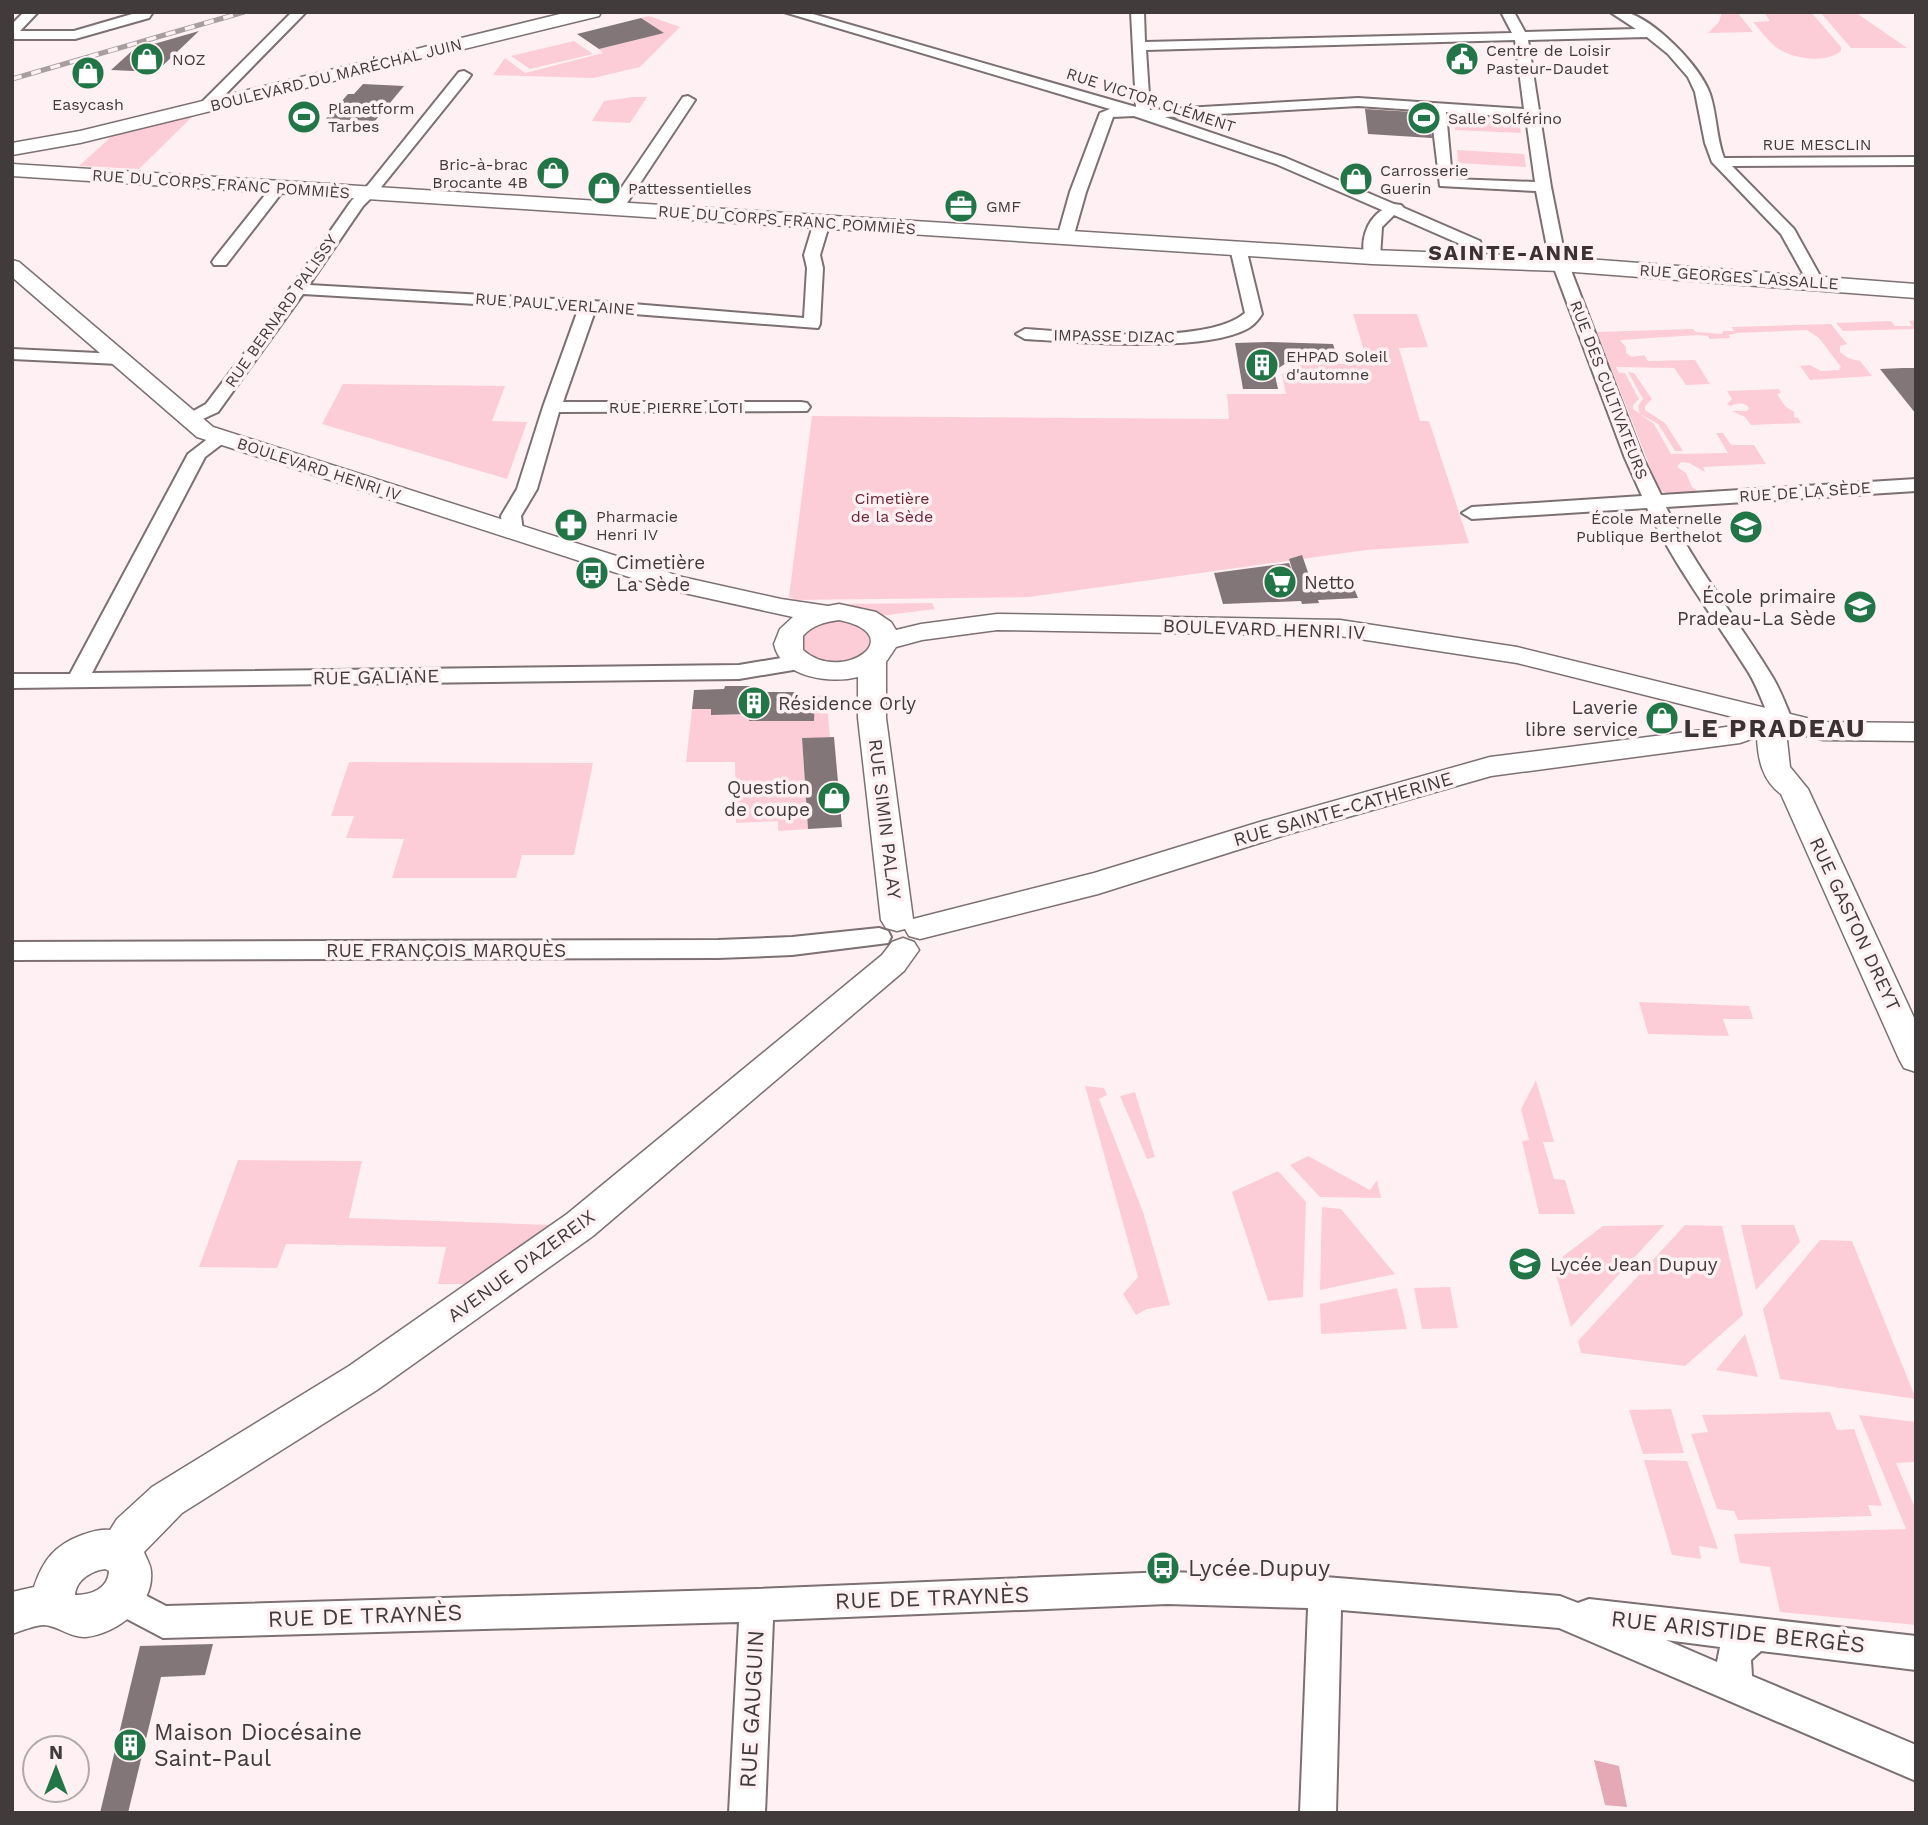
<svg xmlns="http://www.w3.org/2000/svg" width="1928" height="1825" font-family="'Work Sans',sans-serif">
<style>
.green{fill:#fdcdd7}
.water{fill:#e5a8b5}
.building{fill:#827678}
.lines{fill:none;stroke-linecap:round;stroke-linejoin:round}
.minor-casing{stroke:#7c7072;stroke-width:4}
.tertiary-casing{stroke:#7c7072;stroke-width:3}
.secondary-casing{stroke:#7c7072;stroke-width:3}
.minor{fill:#fff;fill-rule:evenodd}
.tertiary{fill:#fff;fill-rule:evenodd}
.secondary{fill:#fff;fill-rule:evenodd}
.rail-casing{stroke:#a89d9f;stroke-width:5}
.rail{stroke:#fff1f3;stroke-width:3.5;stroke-dasharray:10;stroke-linecap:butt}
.labels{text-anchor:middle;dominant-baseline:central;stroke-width:7;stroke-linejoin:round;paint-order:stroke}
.far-poi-label{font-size:16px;fill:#413b3c;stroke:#fff1f3;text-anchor:start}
.far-street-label{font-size:16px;fill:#413b3c;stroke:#fff1f3}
.far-park-label{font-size:16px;fill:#6e263b;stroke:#fff1f3}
.poi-label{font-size:19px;fill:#413b3c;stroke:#fff1f3;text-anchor:start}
.street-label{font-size:19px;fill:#413b3c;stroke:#fff1f3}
.far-district-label{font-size:21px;font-weight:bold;letter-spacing:2px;fill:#3c3234;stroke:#fff1f3}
.near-poi-label{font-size:23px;fill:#413b3c;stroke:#fff1f3;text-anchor:start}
.near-street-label{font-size:23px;fill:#413b3c;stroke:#fff1f3}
.district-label{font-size:26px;font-weight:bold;letter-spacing:2px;fill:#3c3234;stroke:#fff1f3}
</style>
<rect width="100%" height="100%" fill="#fff1f3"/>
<!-- green -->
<path class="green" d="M1722 12H1737L1753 32 1708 33 1719 22Z
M1764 12H1811L1841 47V51C1826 64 1791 59 1776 47 1767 40 1760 30 1753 22L1770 21Z
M1820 12H1855L1907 48H1851Z
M649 16 680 27 640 67 593 78 493 75 505 58 525 73 603 53 599 49 663 33 641 18Z
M574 41 593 54 530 69 511 56Z
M633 97H647L630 123 592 121 604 101Z
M193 116 139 169 79 166 113 135Z
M1453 118 1519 121 1521 133 1455 130Z
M1457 150 1524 154 1526 167 1458 163Z
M1353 314H1417L1428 347 1399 348 1420 421H1429L1469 543 1366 550 1029 597 796 600 789 597 812 416 1229 419 1227 394H1286L1282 374 1296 369 1299 364H1357L1355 355 1365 354Z
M1916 320V329L1843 331 1836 323 1891 321 1895 326H1912L1909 321Z
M1831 324 1847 344 1840 346V352L1848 358 1860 361 1872 376 1810 380 1800 366 1810 365 1821 371 1840 370 1839 368 1841 367 1819 338 1807 330 1737 333 1729 335 1730 338 1710 339 1708 336 1698 335 1620 340 1626 347V353L1632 357 1644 355 1648 361 1695 360 1710 384 1686 385 1674 368 1616 367 1619 373H1625L1639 399 1633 405V409L1654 424 1671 454 1728 453 1716 433H1723L1731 445H1754L1766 464 1703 467 1705 472 1689 463 1681 462 1677 467 1686 473 1692 487 1699 492 1669 494 1659 490 1597 332 1693 329 1696 332 1722 334 1723 331H1734L1732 327Z
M1628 372 1634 373 1652 399 1645 406V410L1665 423 1683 451H1675L1658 424 1640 414 1638 406 1643 399Z
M343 384 505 386 492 421 527 422 507 479 322 424Z
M1779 389 1781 393 1777 394 1785 406 1794 412V417L1798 418 1801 423 1751 425 1745 417 1732 411H1747L1749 408C1744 401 1737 404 1730 406L1727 404 1732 399 1727 391Z
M932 603 935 609 880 616 865 610 841 607V604Z
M844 618 874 629 869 658 822 665 799 648C805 621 820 624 844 618Z
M826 695 830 737 802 739 808 829 778 831V821L736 823 735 762H686L692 709H711V715L750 714 749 721H784L785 718 814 717 815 696Z
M349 762 593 763 574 855H522L516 878H392L404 839 346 838 354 816H331Z
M1639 1002 1749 1006 1753 1019H1723L1729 1036 1648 1034Z
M1536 1080 1554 1142H1543L1554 1179 1565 1180 1575 1214H1539L1522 1141 1529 1140 1521 1109Z
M1085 1086 1104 1088 1107 1095 1099 1099 1143 1212 1170 1305 1147 1309 1136 1315 1123 1294 1138 1277Z
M1135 1092 1155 1157 1147 1159 1120 1096Z
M1308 1156 1370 1190 1377 1180 1381 1198 1320 1197 1290 1165Z
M238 1160 362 1161 349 1218 550 1225 476 1284H438L446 1247 286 1244 277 1268 199 1267Z
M1278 1171 1306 1202 1303 1297 1268 1301 1232 1192Z
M1322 1207 1341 1209 1395 1274 1320 1290Z
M1664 1225 1571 1327 1553 1264 1603 1226Z
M1685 1225 1722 1226 1743 1315 1685 1366 1581 1353 1578 1341Z
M1741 1225H1794L1800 1242 1756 1290Z
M1820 1240 1852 1241 1916 1399 1780 1379 1763 1309Z
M1450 1287 1458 1328 1422 1329 1414 1288Z
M1397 1288 1407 1329 1321 1334 1320 1304Z
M1745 1334 1758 1377 1716 1370Z
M1671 1409 1684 1453 1643 1454 1629 1410Z
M1830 1412 1837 1430 1854 1429 1882 1506 1868 1505 1872 1516 1738 1520 1734 1511 1717 1509 1691 1434 1708 1432 1702 1415Z
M1859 1415 1916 1422V1462L1896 1463 1916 1510V1625L1780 1612 1770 1567 1740 1563 1734 1534 1906 1529Z
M1644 1460 1687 1461 1718 1549 1699 1546 1701 1559 1672 1555Z"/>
<!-- water -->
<path class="water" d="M1594 1760 1619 1766 1627 1807 1605 1805Z"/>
<!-- building -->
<path class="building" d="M641 18 664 33 599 49 577 34Z
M199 31 156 72 111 70 133 50Z
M363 84 404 86 375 121 326 119 348 94H354Z
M1365 109 1429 113 1432 138 1368 134Z
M1268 342 1333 344 1338 360H1291L1274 371 1278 389H1243L1235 343Z
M1903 368H1916V414L1880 369Z
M1302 555 1310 578 1349 576 1358 598 1318 600 1319 603 1302 604 1301 601 1223 604 1214 573 1289 563 1295 578 1289 559Z
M725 686H752L751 692H800V698H815L814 721H749L750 714 711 715V709H692L694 690 724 689Z
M834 737 842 827 808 829 802 738Z
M213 1644 205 1675 161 1677 128 1813H100L140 1646Z"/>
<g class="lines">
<defs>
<path id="minor" d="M24 12H38L20 31H74L139 12H153L149 18 75 39H12V24Z
M292 12H306L211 109H201V103Z
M784 12H806L1136 107 1131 12H1144L1145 42 1512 33 1501 12H1514L1525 32 1636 29 1610 12C1614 12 1621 11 1626 12 1655 20 1700 66 1710 94 1717 115 1716 137 1724 158L1916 157V165L1732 166 1794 229 1824 283 1822 286H1810L1781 234 1712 162 1705 143 1695 92 1688 77 1668 54 1647 37 1528 40 1551 187 1564 252 1643 458 1661 495 1916 479V491L1666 507C1695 567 1735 616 1770 673 1780 688 1786 706 1793 722L1790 727H1774L1771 722C1764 706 1758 688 1749 673 1714 617 1675 567 1647 508L1472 519 1462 513 1472 507 1642 496 1625 458 1548 252 1536 191 1440 186 1431 111 1358 106 1165 117 1286 158 1394 204 1401 205 1404 208 1480 241 1486 261 1484 264H1472L1467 247 1394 215 1382 227 1380 257 1378 260H1366C1359 243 1366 221 1382 210L1276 164 1134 116 1113 117 1086 192 1073 238 1065 243 1057 238 1070 192 1100 113 1110 109ZM1515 40 1524 109 1358 98 1150 110 1146 50ZM1446 112 1526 118 1535 182 1452 179Z
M464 71 471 75 469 78 378 191 363 206 309 285 608 302 804 318 807 268 804 255 814 222 822 217 828 219 830 222 820 255 823 268 820 324 818 328 595 311 563 402H801L807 403 810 407 807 411 559 412 537 489 521 516 523 531 513 537 503 531 501 516 517 489 543 407 578 310 303 294 218 412 194 423H182L179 419 206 404 250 346 352 200 368 185 459 72Z
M688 96 695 100 623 209 615 214 610 212 607 209 683 97Z
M278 183 286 188 283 191 226 265H214L212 262 214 259 273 185Z
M1238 243 1246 248 1262 314C1259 319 1253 326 1247 329 1202 353 1077 342 1025 339L1016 334 1025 329C1076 332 1207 346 1245 313L1230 248Z
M12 349 119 354 128 359 119 364 12 359Z
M221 432 230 438 205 457 92 673 739 665 799 655 807 657 810 662 807 667 799 669 739 679 12 688V674H70L188 454 214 434Z
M879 928 888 931 891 937 888 943 792 955 718 958 12 960V942L718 940 792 937Z
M1167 1572 1325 1577 1560 1596 1578 1603 1589 1599 1916 1636V1670L1761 1651 1751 1660 1752 1676 1916 1745V1781L1559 1628 1341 1610 1336 1813H1300L1308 1608 1167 1604 773 1620 765 1813H729L739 1622 163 1638 108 1609 103 1598 108 1587 120 1582 166 1606 757 1589ZM1666 1640 1720 1647 1717 1662Z"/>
<path id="tertiary" d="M12 260 19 262 213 427 682 577 781 599 828 606 839 604 876 612 891 622 896 630 921 624 997 614 1340 620 1517 647 1823 722 1916 723V741L1823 740 1786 731 1790 767 1808 789 1916 1022V1072L1904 1068 1899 1059 1781 794C1762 780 1758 759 1757 737L1740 743 1491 776 1285 835 1098 894 920 939 909 936 905 929 897 931 886 928 881 920 858 718V677C831 684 781 678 774 644L780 629 793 617 666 589 197 437 12 277ZM839 620C912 635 842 685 803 650V636C812 625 825 622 839 620ZM997 630 1340 636 1517 663 1745 720 1734 726 1490 757 1263 821 1094 873 913 919 886 718V662L896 647 922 640Z
M903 938 914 942 919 950 904 971 593 1236 377 1390 182 1513 144 1552C146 1558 151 1565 151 1572 154 1606 117 1633 86 1637 70 1638 59 1626 44 1625 35 1625 21 1631 12 1634V1592L34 1587C43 1560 55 1545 82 1535 91 1532 100 1529 110 1530L117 1519 152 1487 349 1366 567 1214 882 955 892 942ZM105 1569 109 1571C108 1589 91 1595 75 1595 76 1580 91 1571 105 1569Z"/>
<path id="secondary" d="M568 12H601L599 16 80 143 12 155V143L80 131Z
M12 164 1372 250 1561 257 1916 284V298L1561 271 1372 264 12 176Z"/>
</defs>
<!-- minor casing -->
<use href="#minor" class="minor-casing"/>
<!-- tertiary casing -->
<use href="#tertiary" class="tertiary-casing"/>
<!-- secondary casing -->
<use href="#secondary" class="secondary-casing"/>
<!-- minor -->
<use href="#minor" class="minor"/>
<!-- tertiary -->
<use href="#tertiary" class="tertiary"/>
<!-- secondary -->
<use href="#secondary" class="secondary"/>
<defs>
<path id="rail" d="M12 79 244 12"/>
</defs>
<!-- rail casing -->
<use href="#rail" class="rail-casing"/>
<!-- rail -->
<use href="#rail" class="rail"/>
</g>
<!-- icons -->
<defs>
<symbol id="shop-disc" viewBox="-11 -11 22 22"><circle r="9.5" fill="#217547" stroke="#fff1f3"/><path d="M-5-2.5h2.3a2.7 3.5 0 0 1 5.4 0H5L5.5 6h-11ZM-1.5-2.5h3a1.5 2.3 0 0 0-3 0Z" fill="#fff"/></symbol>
<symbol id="civic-disc" viewBox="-11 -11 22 22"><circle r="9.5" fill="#217547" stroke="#fff1f3"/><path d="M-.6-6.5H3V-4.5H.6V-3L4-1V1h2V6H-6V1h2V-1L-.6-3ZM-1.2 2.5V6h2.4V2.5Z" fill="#fff"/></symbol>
<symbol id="stadium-disc" viewBox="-11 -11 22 22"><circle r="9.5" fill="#217547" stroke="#fff1f3"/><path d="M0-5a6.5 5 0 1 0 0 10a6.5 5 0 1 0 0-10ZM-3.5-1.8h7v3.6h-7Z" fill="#fff"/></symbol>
<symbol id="office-disc" viewBox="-11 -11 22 22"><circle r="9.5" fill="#217547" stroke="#fff1f3"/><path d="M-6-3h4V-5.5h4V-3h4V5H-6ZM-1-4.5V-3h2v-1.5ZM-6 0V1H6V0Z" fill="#fff"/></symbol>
<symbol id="building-disc" viewBox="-11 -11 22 22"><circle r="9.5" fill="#217547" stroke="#fff1f3"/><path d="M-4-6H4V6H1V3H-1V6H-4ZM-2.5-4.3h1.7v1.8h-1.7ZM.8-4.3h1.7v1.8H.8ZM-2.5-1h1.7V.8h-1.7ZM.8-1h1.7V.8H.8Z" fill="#fff"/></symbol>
<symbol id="pharmacy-disc" viewBox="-11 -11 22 22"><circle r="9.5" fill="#217547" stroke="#fff1f3"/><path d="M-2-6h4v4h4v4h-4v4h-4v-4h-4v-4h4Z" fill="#fff"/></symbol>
<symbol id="school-disc" viewBox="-11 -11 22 22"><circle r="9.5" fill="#217547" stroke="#fff1f3"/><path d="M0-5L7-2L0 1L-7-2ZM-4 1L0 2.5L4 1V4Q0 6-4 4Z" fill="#fff"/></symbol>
<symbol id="bus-disc" viewBox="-11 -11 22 22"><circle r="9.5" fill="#217547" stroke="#fff1f3"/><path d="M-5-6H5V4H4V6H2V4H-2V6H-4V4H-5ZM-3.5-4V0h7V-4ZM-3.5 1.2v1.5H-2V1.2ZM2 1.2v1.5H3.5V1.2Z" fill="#fff"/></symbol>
<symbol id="supermarket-disc" viewBox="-11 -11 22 22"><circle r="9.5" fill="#217547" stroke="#fff1f3"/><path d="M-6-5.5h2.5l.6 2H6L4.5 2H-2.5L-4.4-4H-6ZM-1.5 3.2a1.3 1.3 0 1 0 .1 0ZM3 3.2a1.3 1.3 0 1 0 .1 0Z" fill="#fff"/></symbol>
</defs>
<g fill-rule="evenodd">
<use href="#shop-disc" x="128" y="40" width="38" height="38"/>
<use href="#civic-disc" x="1443" y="40" width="38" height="38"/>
<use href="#shop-disc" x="69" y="54" width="38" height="38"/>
<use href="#stadium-disc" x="285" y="98" width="38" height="38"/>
<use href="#stadium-disc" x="1405" y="99" width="38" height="38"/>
<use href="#shop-disc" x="534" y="154" width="38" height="38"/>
<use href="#shop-disc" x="1337" y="160" width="38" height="38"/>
<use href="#shop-disc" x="585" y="169" width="38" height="38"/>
<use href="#office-disc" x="942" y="187" width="38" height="38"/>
<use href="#building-disc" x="1243" y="346" width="38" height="38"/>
<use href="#pharmacy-disc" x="552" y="506" width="38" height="38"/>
<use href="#school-disc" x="1727" y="508" width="38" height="38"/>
<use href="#bus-disc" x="573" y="554" width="38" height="38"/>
<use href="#supermarket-disc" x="1261" y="563" width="38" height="38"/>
<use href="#school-disc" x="1841" y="588" width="38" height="38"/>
<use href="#building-disc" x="735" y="684" width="38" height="38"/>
<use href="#shop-disc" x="1643" y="699" width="38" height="38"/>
<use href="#shop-disc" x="815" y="779" width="38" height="38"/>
<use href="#school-disc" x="1506" y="1245" width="38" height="38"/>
<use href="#bus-disc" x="1144" y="1549" width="38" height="38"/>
<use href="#building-disc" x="111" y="1726" width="38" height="38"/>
</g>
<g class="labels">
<!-- far-poi labels -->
<g class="far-poi-label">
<text x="1486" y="50">Centre de Loisir<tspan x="1486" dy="18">Pasteur-Daudet</tspan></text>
<text x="172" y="59">NOZ</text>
<text x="88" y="104" text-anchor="middle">Easycash</text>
<text x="328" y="108">Planetform<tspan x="328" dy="18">Tarbes</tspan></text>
<text x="1448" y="118">Salle Solférino</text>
<text x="528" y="164" text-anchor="end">Bric-à-brac<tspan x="528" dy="18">Brocante 4B</tspan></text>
<text x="1380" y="170">Carrosserie<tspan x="1380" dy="18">Guerin</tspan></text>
<text x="628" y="188">Pattessentielles</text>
<text x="986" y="206">GMF</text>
<text x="1286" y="356">EHPAD Soleil<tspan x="1286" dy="18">d'automne</tspan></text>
<text x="596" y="516">Pharmacie<tspan x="596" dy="18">Henri IV</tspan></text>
<text x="1722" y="518" text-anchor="end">École Maternelle<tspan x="1722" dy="18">Publique Berthelot</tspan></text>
</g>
<!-- far-street labels -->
<g class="far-street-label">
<text transform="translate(336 75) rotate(-14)">BOULEVARD DU MARÉCHAL JUIN</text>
<text transform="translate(1151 100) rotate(18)">RUE VICTOR CLÉMENT</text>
<text x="1817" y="144">RUE MESCLIN</text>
<text transform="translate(221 184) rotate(4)">RUE DU CORPS FRANC POMMIÈS</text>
<text transform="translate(787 220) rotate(4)">RUE DU CORPS FRANC POMMIÈS</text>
<text transform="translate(1739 277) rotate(4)">RUE GEORGES LASSALLE</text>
<text transform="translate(555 304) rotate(4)">RUE PAUL VERLAINE</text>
<text transform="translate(281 311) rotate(-55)">RUE BERNARD PALISSY</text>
<text transform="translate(1114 336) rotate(1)">IMPASSE DIZAC</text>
<text transform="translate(1609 390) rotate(69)">RUE DES CULTIVATEURS</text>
<text x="676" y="407">RUE PIERRE LOTI</text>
<text transform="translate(319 469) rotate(18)">BOULEVARD HENRI IV</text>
<text transform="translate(1805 492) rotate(-4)">RUE DE LA SÈDE</text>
</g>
<!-- far-park labels -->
<g class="far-park-label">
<text x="892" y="498">Cimetière<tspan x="892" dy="18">de la Sède</tspan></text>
</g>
<!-- poi labels -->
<g class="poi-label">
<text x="616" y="562">Cimetière<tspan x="616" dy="22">La Sède</tspan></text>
<text x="1304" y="582">Netto</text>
<text x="1836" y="596" text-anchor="end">École primaire<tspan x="1836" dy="22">Pradeau-La Sède</tspan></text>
<text x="778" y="703">Résidence Orly</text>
<text x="1638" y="707" text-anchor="end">Laverie<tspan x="1638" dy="22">libre service</tspan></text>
<text x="810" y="787" text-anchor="end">Question<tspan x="810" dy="22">de coupe</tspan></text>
<text x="1550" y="1264">Lycée Jean Dupuy</text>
</g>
<!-- street labels -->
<g class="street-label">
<text transform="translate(1264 629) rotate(2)">BOULEVARD HENRI IV</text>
<text transform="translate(376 677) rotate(-1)">RUE GALIANE</text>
<text transform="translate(1343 809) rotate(-16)">RUE SAINTE-CATHERINE</text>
<text transform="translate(885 819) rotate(83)">RUE SIMIN PALAY</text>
<text transform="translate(1855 924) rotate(65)">RUE GASTON DREYT</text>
<text x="446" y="950">RUE FRANÇOIS MARQUÈS</text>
<text transform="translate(521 1266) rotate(-36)">AVENUE D'AZEREIX</text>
</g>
<!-- far-district labels -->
<g class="far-district-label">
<text x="1512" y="252">SAINTE-ANNE</text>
</g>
<!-- near-poi labels -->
<g class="near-poi-label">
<text x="1188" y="1568">Lycée Dupuy</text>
<text x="154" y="1732">Maison Diocésaine<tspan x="154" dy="26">Saint-Paul</tspan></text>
</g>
<!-- near-street labels -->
<g class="near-street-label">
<text transform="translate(932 1598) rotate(-2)">RUE DE TRAYNÈS</text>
<text transform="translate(365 1616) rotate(-2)">RUE DE TRAYNÈS</text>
<text transform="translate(1738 1632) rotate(6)">RUE ARISTIDE BERGÈS</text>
<text transform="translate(752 1709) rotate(-87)">RUE GAUGUIN</text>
</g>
<!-- district labels -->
<g class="district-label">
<text x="1775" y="728">LE PRADEAU</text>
</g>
</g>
<!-- border -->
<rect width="1928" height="1825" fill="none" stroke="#413b3c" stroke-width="28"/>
<!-- north arrow -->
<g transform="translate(56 1769)"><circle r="33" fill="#fff1f3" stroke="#b3a8aa" stroke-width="2"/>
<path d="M0-5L12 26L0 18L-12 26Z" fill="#217547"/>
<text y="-10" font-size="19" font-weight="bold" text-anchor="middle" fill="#413b3c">N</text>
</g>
</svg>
